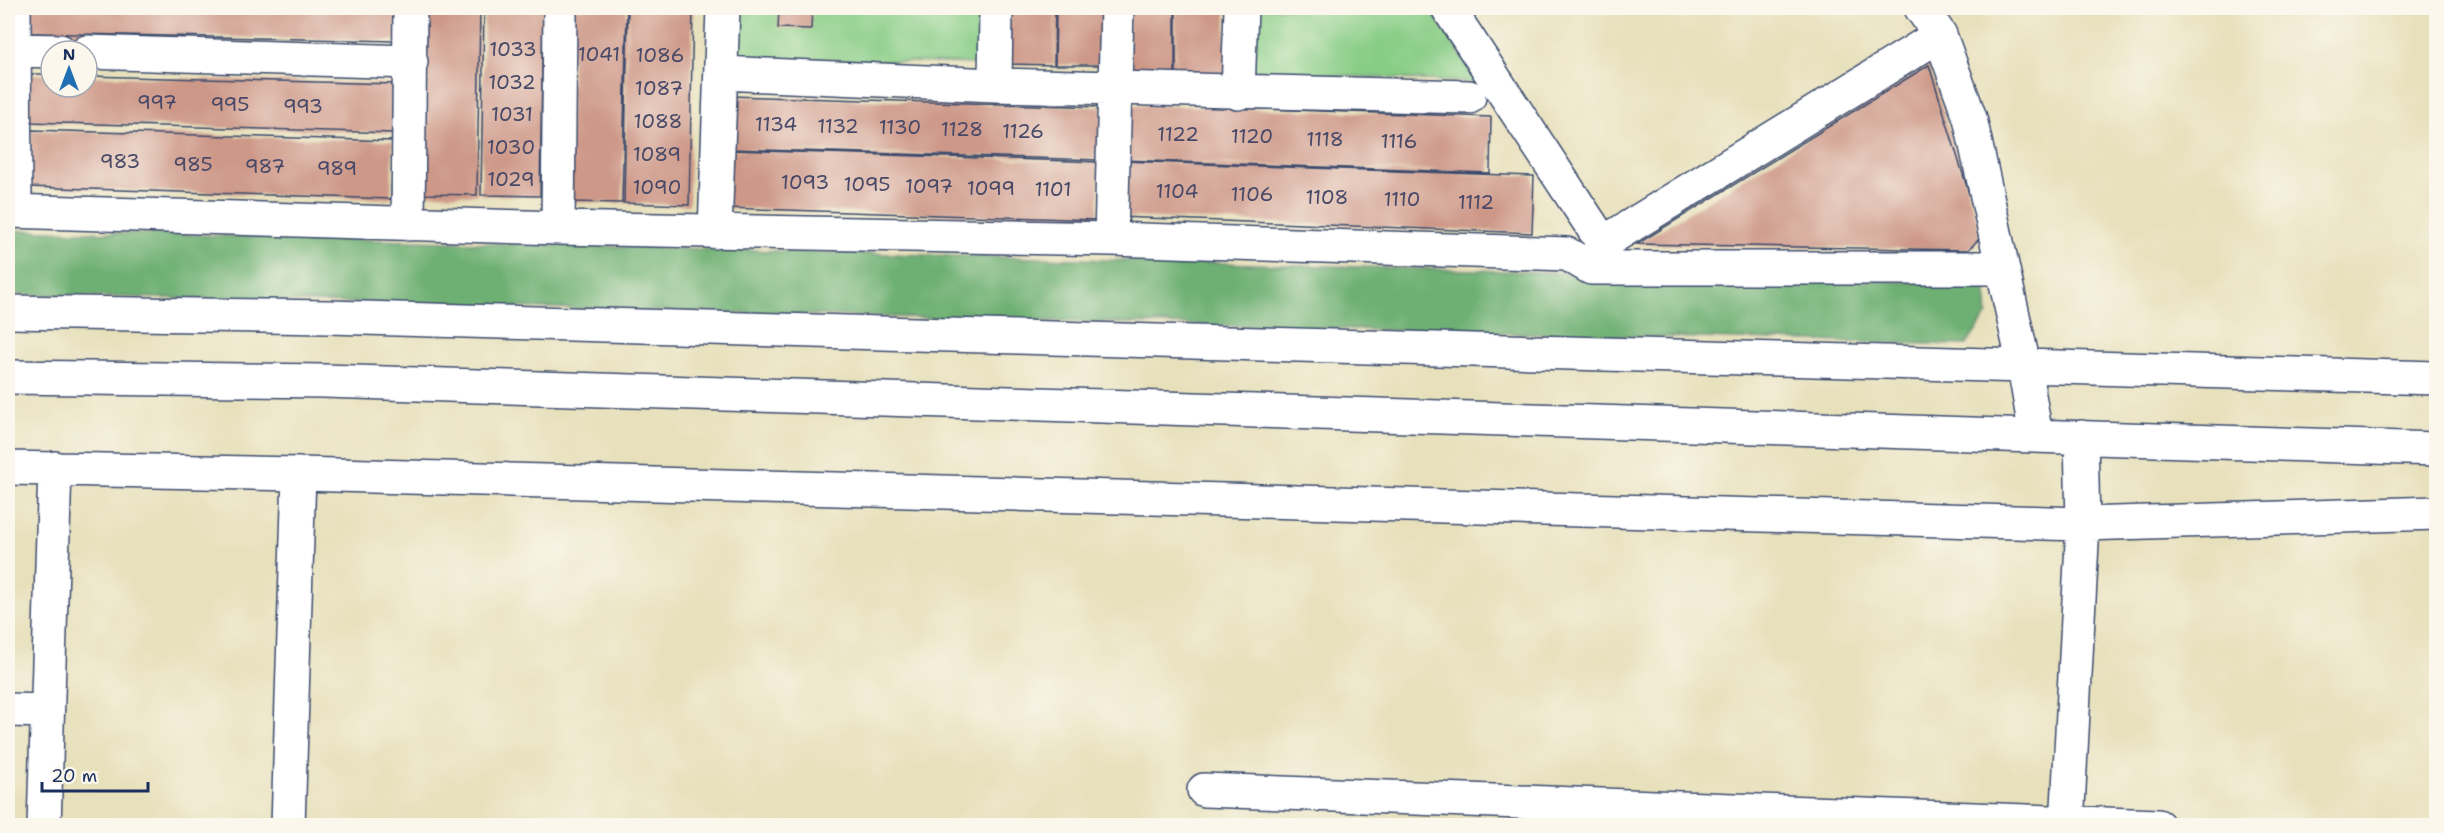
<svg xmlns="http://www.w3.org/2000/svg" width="2444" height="833" font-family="'Shantell Sans',sans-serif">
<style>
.green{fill:#88cd86;stroke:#527e72;stroke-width:1.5}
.forest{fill:#6eb073;stroke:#447068;stroke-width:1.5}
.building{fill:#cd9888}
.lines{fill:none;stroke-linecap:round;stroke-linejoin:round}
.minor-casing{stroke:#3a4a6c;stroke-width:36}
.minor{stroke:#fff;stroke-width:33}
.labels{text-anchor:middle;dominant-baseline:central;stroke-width:4.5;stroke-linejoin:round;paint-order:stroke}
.number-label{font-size:20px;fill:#484968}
</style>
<rect width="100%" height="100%" fill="#fbf7ec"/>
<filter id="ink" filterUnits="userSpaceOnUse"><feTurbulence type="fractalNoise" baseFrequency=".0167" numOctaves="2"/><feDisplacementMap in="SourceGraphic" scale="12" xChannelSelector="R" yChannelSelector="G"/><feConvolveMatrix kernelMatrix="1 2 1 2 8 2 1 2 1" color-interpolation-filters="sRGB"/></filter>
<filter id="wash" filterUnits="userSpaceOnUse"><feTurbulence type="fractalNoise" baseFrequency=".008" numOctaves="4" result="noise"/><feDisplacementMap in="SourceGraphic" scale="24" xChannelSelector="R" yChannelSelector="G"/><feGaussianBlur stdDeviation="1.35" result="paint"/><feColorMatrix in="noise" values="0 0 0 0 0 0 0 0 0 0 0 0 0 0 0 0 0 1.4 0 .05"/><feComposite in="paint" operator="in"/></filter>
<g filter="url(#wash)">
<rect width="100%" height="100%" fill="#e7e0bb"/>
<!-- green -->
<path class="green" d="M740 8H980L979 64 739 57Z
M1253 8H1429L1479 83 1253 71Z"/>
<!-- forest -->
<path class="forest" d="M8 230 1985 284 1988 314 1966 345 8 294Z"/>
<g id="blocks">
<!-- building -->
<path class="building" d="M30 8H396V41L30 33Z
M427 8H480L477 195 424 194Z
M484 8H543L540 196 481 195Z
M573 8H627L622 203 568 202Z
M628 8H693L689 205 624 203Z
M779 8H812L811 29 778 28Z
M1006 8H1055L1054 65 1006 64Z
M1056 8H1107L1106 65H1055Z
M1129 8H1175V75H1128Z
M1176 8H1226V75H1176Z
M1997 8H2095V12L1997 11Z
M1929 65 1979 226V239L1968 250 1637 244Z
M30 74H51V87H87V76L395 84 393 133 29 122Z
M730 96 1102 107 1100 160 729 149Z
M1124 104 1491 117 1490 173 1122 160Z
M31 130 393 141 391 199 29 187Z
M729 150 1100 162 1098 220 727 208Z
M1122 161 1534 176 1532 233 1120 217Z"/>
</g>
</g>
<g filter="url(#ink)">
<use href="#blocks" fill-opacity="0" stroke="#3a4a6c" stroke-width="1.5"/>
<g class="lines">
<defs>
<path id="minor" d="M14 8 15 211
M1448 8 1603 243 1940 35
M1921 8 1940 35 1970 118 2024 366 2036 436
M13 50 60 51
M87 52 411 62
M721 73 995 85 1469 97
M995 85 996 8
M1238 93 1241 8
M8 211 558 228 1111 239 1567 254 1591 268H2002
M408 224 410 8
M558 228 560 8
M715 232 723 8
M1111 239 1117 8
M8 312 329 317 2436 378
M8 377 324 381 2436 449
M8 468 299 474 2083 524 2436 513
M8 710 47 711
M1204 790 2158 826
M44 826 55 468
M288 826 299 474
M2067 826 2083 524 2081 437"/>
</defs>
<!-- minor casing -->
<use href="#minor" class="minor-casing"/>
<!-- minor -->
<use href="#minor" class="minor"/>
</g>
</g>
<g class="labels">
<!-- number labels -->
<g class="number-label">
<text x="513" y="49">1033</text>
<text x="599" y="54">1041</text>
<text x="660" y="55">1086</text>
<text x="512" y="82">1032</text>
<text x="659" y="88">1087</text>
<text x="157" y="102">997</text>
<text x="230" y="104">995</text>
<text x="303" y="106">993</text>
<text x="512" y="114">1031</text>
<text x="658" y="121">1088</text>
<text x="776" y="124">1134</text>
<text x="838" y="126">1132</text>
<text x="900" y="127">1130</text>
<text x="962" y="129">1128</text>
<text x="1023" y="131">1126</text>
<text x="1178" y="134">1122</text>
<text x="1252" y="136">1120</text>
<text x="1325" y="139">1118</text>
<text x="1399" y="141">1116</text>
<text x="511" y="147">1030</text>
<text x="657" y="154">1089</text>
<text x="120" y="161">983</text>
<text x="193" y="164">985</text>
<text x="265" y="166">987</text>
<text x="337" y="168">989</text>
<text x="511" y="179">1029</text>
<text x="805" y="182">1093</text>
<text x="867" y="184">1095</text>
<text x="929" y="186">1097</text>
<text x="657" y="187">1090</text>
<text x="991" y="188">1099</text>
<text x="1053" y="189">1101</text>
<text x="1177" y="191">1104</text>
<text x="1252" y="194">1106</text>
<text x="1327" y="197">1108</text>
<text x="1402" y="199">1110</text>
<text x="1476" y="202">1112</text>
</g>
</g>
<!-- margin -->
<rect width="2444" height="833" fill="none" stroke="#fbf7ec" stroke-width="30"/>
<!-- north arrow -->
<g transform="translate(69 69)"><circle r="28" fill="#fbf7ec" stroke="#a1a7b3" stroke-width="1.5"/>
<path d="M0-4.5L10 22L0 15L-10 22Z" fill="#1f6fb2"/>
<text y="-9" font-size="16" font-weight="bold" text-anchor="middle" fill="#1b2f5e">N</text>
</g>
<!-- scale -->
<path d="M42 782v9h106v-9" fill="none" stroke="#1b2f5e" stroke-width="3"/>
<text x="51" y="782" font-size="18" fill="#1b2f5e" stroke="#fbf7ec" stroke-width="4.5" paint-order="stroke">20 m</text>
</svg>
